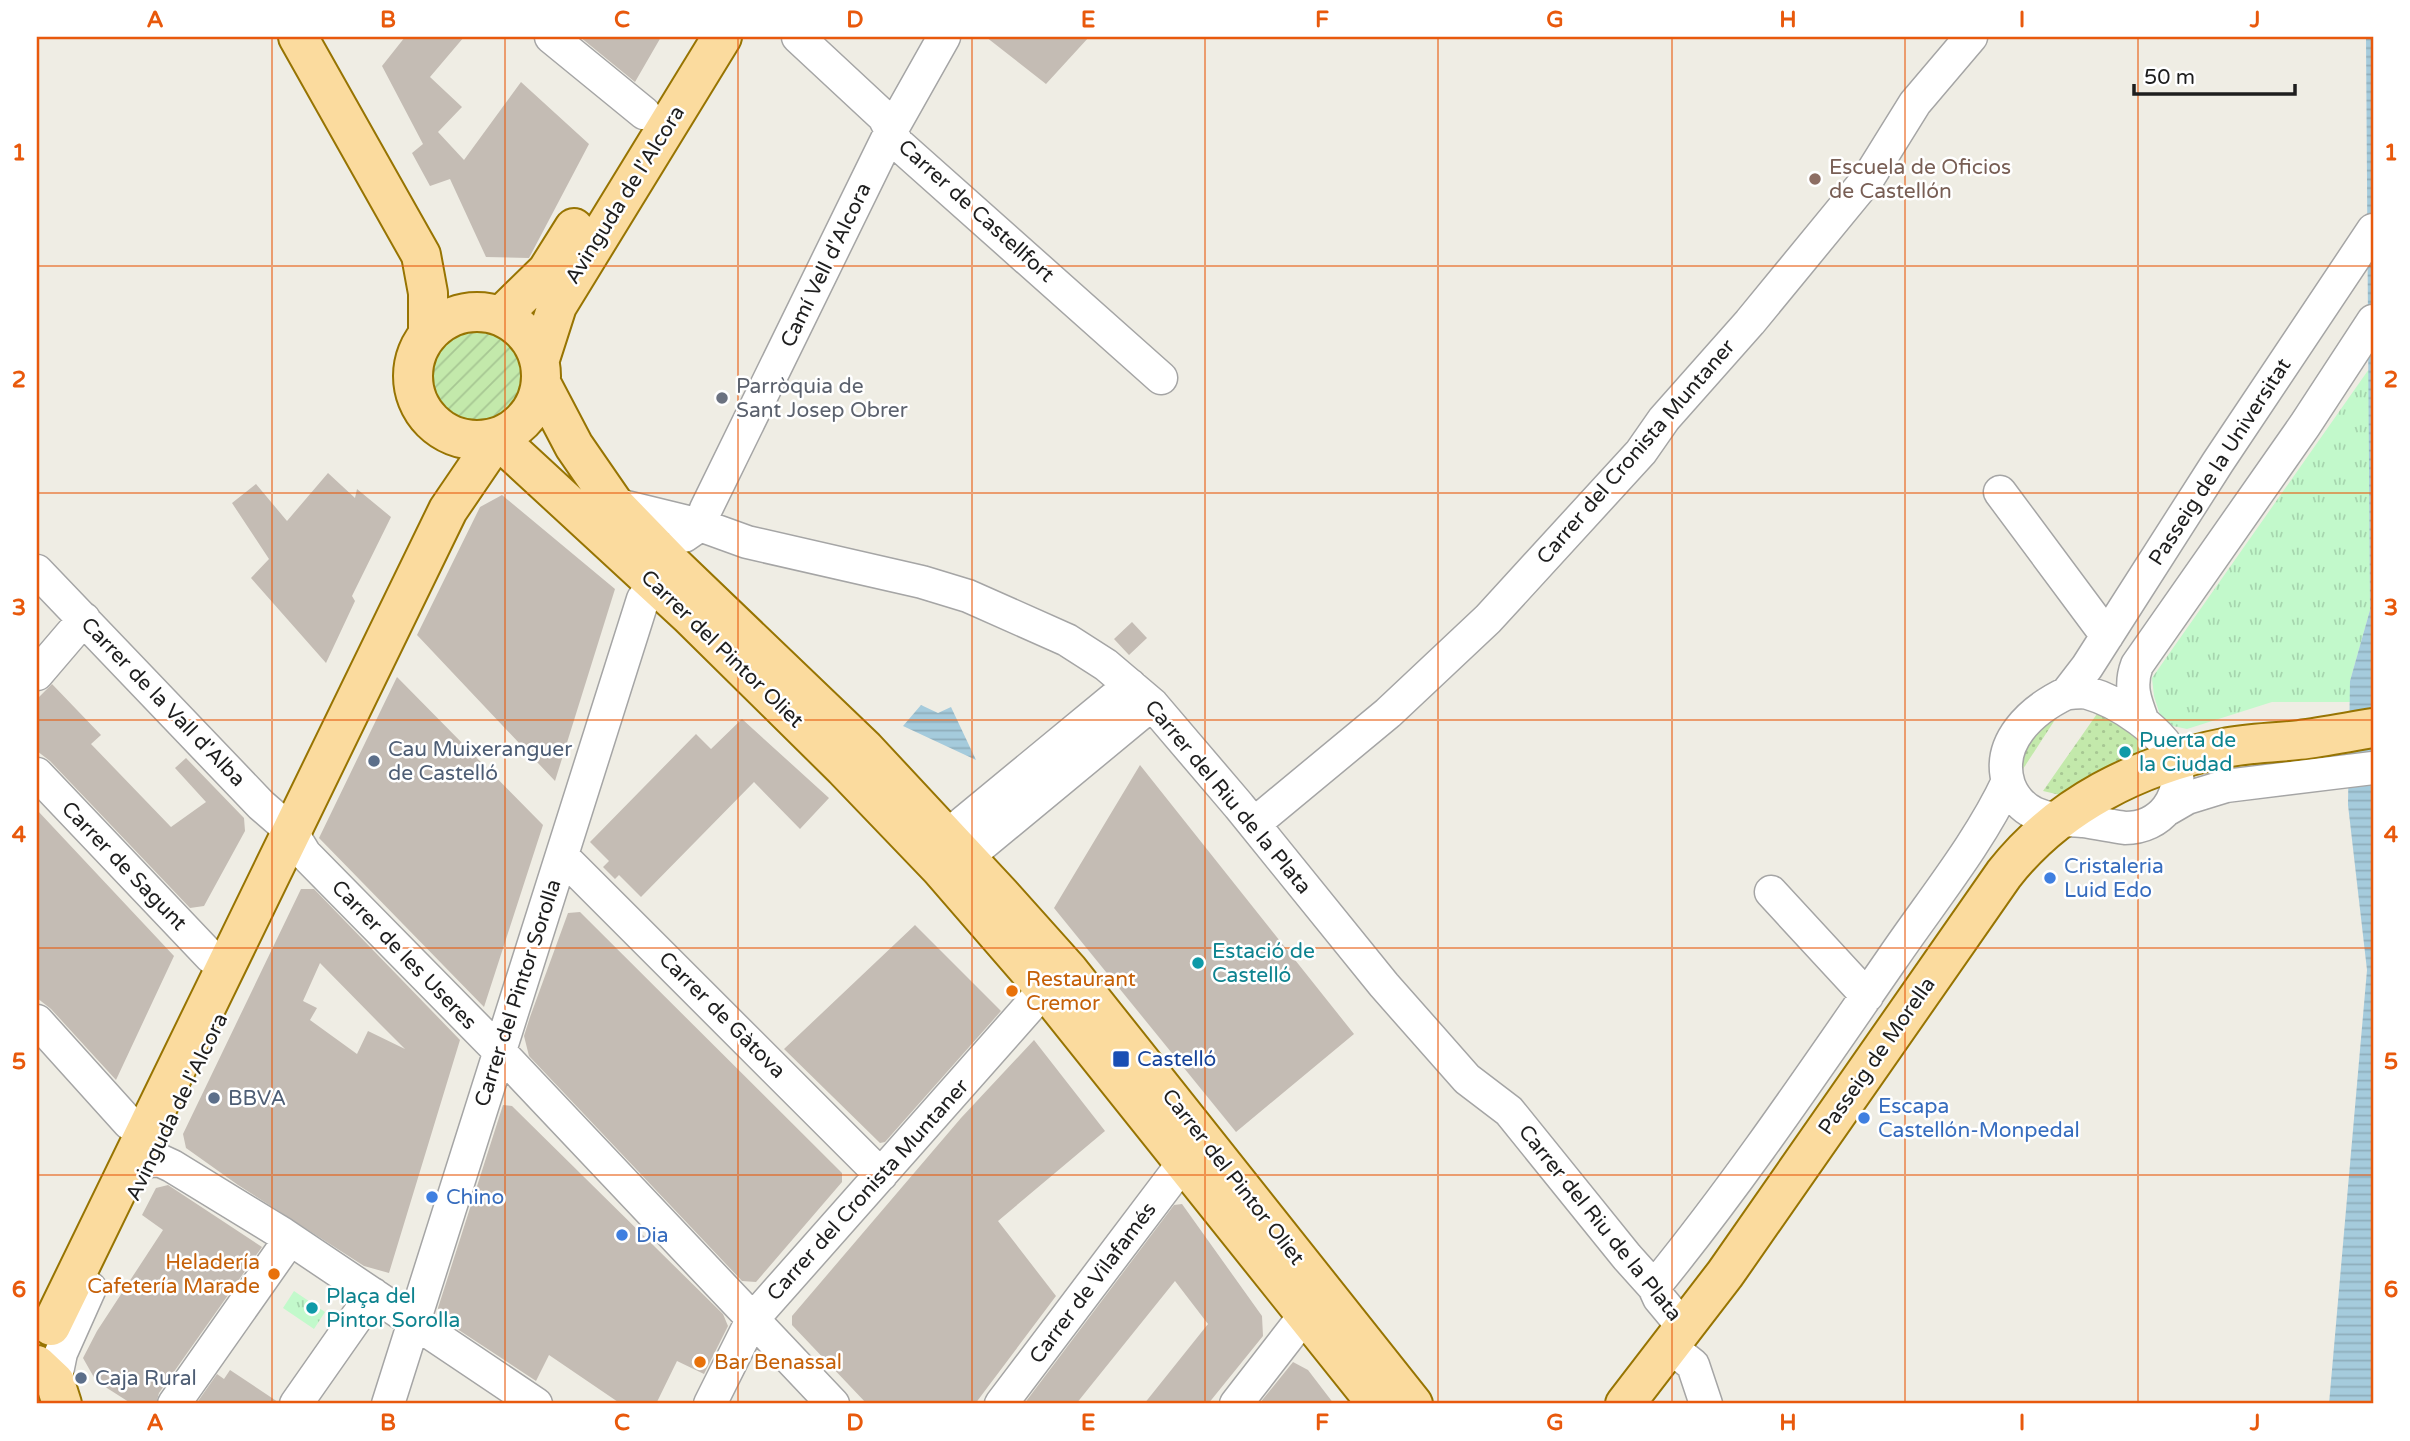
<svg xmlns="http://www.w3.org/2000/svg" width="2410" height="1441" font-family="'Varela Round',sans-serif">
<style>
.grass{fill:url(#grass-dots)}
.park{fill:url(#park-tufts)}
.garden{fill:url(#garden-furrows)}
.water{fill:url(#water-rules)}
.building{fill:#c4bcb4;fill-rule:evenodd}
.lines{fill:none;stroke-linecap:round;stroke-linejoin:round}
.minor-casing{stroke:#a5a5a5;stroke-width:35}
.major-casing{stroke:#977402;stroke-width:42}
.minor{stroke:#fff;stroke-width:32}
.major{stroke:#fbdb9e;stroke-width:38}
.grid{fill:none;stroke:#e8590c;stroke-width:2;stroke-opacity:0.55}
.education-dot{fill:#8d6e63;stroke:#fff;stroke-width:2.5}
.worship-dot{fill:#6b7280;stroke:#fff;stroke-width:2.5}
.culture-dot{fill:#0f9aa8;stroke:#fff;stroke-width:2.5}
.service-dot{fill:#5c6f8a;stroke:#fff;stroke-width:2.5}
.shop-dot{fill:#3f7fe0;stroke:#fff;stroke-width:2.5}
.food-dot{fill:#e8710a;stroke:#fff;stroke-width:2.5}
.transit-dot{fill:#1a4fb4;stroke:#fff;stroke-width:2.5}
.labels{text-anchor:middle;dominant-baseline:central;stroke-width:5;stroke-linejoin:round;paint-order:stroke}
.education-label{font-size:21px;fill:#785e54;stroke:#fff;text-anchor:start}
.street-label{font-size:21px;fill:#1e1e1e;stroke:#fff}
.worship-label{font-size:21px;fill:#5b616d;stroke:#fff;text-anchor:start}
.culture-label{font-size:21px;fill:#0d838f;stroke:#fff;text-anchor:start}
.service-label{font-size:21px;fill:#4e5e75;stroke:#fff;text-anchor:start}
.shop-label{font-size:21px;fill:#366cbe;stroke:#fff;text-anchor:start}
.food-label{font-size:21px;fill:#c56008;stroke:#fff;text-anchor:start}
.transit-label{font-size:21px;fill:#164399;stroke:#fff;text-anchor:start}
.neatline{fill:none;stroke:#e8590c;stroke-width:2.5}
.grid-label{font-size:23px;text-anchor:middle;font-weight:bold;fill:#e8590c}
</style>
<defs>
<pattern id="grass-dots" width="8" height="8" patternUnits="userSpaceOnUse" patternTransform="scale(1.75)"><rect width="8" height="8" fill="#c3e9ab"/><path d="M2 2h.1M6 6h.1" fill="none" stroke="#a7c793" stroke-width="1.8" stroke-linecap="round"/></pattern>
<pattern id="park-tufts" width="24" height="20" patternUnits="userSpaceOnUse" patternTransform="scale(1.75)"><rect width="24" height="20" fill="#c2f9cb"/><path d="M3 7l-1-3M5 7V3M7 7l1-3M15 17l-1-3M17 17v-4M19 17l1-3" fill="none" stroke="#a6d5ae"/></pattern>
<pattern id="garden-furrows" width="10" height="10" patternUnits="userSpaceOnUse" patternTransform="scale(1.75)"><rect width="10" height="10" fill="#c3e9ab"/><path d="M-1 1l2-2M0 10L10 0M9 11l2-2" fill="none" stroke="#a7c793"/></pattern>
<pattern id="water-rules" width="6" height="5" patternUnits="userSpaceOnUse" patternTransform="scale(1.75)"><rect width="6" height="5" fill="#a5cbdc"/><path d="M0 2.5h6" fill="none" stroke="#8eaebc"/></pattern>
</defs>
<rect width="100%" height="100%" fill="#efede4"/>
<!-- grass -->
<path class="grass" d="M2099 711C2121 721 2137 737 2151 757L2069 797 2043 791Z
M2060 712 2023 769 2019 758 2023 745Z"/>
<!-- park -->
<path class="park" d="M2369 369 2370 610 2350 681V702H2272L2187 729 2173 726 2160 715 2154 696 2152 678Z
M294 1291 325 1312 314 1329 283 1308Z"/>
<!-- garden -->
<path class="garden" d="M428 374a49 49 0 1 1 98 0a49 49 0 1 1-98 0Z"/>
<!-- water -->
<path class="water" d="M2366 37H2373V1404H2329L2367 970 2348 805 2350 681 2370 610Z
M921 705 938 713 951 707 976 760 903 726Z"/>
<!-- building -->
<path class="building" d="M405 37H464L430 77 462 107 438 132 464 160 521 82 589 144 529 258 486 257 450 179 430 186 412 153 423 144 382 66Z
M580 37H661L635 82Z
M986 37H1089L1046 84Z
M328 473 355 498 357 489 391 517 352 596 355 601 326 663 251 578 269 559 232 503 256 484 287 521Z
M502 495 615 589 555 781 417 635 480 507Z
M1132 622 1147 638 1129 655 1114 639Z
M397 677 543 825 484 1007 319 838Z
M52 684 101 735 91 744 171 827 206 802 175 768 186 758 244 818 245 831 204 906 190 908 50 761 37 751V699Z
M742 719 829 798 800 829 754 782 641 897 619 875 615 879 603 867 609 861 590 842 696 734 711 749Z
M1140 765 1354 1034 1236 1132 1054 908Z
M37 810 174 956 116 1080 51 1009 37 998Z
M301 889H314L460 1040 389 1273 364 1266 238 1185 186 1148 183 1134ZM320 963 378 1022 405 1049 368 1031 357 1054 310 1020 317 1008 303 1001Z
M580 912 842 1173V1182L756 1282 742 1281 529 1056 524 1036 530 1017 568 913Z
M915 925 1001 1011 885 1142 880 1143 784 1049Z
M1034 1040 1105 1131 998 1221 1056 1296 975 1404H867L792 1325V1316L961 1118Z
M503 1105 512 1106 723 1314 728 1326 704 1374 677 1361 656 1404H621L549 1355 536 1381 442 1319 438 1308Z
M168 1185 262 1247 159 1393 156 1404H132L96 1381 83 1358 97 1331 163 1230 142 1215 156 1188Z
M1182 1204 1262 1316 1263 1336 1208 1404H1144L1208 1324 1175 1281 1076 1404H1024L1174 1205Z
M1293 1362 1308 1370 1334 1404H1259Z
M230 1370 278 1402V1404H196L217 1374 224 1379Z"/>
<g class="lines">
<defs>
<path id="minor" d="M551 37 644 113
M798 37 884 117 897 143 1161 378
M2000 492 2107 636
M614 504 700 525 747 542 922 582 968 596 1067 640 1106 665 1152 704 1239 806 1384 985 1467 1079 1509 1111 1627 1257 1654 1287 1659 1298 1684 1328
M684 536 700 525 706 509 891 131 944 37
M37 571 261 805 291 831 305 854 500 1052 833 1404
M37 674 84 619
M2067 693 2087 667 2218 462 2373 230
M2067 693C2074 693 2081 691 2088 693 2117 701 2166 732 2175 762 2185 797 2161 828 2125 828 2111 826 2097 823 2082 821 2066 820 2049 820 2034 813 2022 807 2014 798 2009 785 1995 743 2031 710 2067 693Z
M2143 722C2135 701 2129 686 2137 665L2305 425 2373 321
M37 774 211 957
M2168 809 2187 798 2226 786 2373 768
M1254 824 1388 713 1488 619 1641 452 1664 419 1750 322 1869 177 1915 103 1971 37
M562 856 881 1175
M942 860 947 836 1130 685
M944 866 967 857 1152 704
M1771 892 1867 996
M37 1021 129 1123
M150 1161 159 1160 172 1166 283 1234 536 1404
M1654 1287C1739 1183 1815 1070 1892 959 1930 903 1980 842 2008 781
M1669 1346 1693 1365 1706 1404
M55 1382 61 1353 90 1288
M174 1404 290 1239
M296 1404 373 1294
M388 1404 643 599 656 586
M710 1404 752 1320 1045 989
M1001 1404 1184 1162
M1236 1404 1305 1315"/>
<path id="major" d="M298 37 421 255 428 293V333
M413 376a64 64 0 1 1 128 0a64 64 0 1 1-128 0Z
M502 315 547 271 574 228
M540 359 557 306 722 37
M542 385 574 446 614 504 673 565 865 749 1001 895 1069 971 1413 1404
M497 438 689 615 844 768 940 868 1045 989 1377 1404
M51 1326 448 510 497 438
M37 1365 55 1382 62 1404
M1625 1404 1725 1274 2004 874C2058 805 2139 765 2224 748 2248 743 2274 743 2299 740 2324 737 2348 732 2373 728"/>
</defs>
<!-- minor casing -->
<use href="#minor" class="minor-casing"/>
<!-- major casing -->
<use href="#major" class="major-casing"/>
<!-- minor -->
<use href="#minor" class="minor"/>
<!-- major -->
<use href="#major" class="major"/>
</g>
<!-- grid -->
<path class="grid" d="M272 37V1404M505 37V1404M738 37V1404M972 37V1404M1205 37V1404M1438 37V1404M1672 37V1404M1905 37V1404M2138 37V1404M37 266H2373M37 493H2373M37 720H2373M37 948H2373M37 1175H2373"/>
<!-- markers -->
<circle class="education-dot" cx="1815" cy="179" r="7"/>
<circle class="worship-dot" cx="722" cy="398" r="7"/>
<g class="culture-dot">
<circle cx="2125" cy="752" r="7"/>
<circle cx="1198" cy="963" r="7"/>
<circle cx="312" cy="1308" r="7"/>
</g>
<g class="service-dot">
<circle cx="374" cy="761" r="7"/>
<circle cx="214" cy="1098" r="7"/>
<circle cx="81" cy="1378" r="7"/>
</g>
<g class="shop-dot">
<circle cx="2050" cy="878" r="7"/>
<circle cx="1864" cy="1118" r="7"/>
<circle cx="432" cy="1197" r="7"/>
<circle cx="622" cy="1235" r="7"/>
</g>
<g class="food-dot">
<circle cx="1012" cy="991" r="7"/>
<circle cx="274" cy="1274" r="7"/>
<circle cx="700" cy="1362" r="7"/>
</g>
<rect class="transit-dot" x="1112" y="1050" width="18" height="18" rx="3.5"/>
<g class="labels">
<!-- education labels -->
<g class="education-label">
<text x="1829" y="167">Escuela de Oficios<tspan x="1829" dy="24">de Castellón</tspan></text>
</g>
<!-- street labels -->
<g class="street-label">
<text transform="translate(625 195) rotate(-58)">Avinguda de l'Alcora</text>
<text transform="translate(976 211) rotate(42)">Carrer de Castellfort</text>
<text transform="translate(826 265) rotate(-64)">Camí Vell d'Alcora</text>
<text transform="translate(1636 452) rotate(-49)">Carrer del Cronista Muntaner</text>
<text transform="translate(2220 462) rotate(-57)">Passeig de la Universitat</text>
<text transform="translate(722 649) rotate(44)">Carrer del Pintor Oliet</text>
<text transform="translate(163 702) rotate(46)">Carrer de la Vall d'Alba</text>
<text transform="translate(1228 797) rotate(50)">Carrer del Riu de la Plata</text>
<text transform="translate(124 866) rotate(46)">Carrer de Sagunt</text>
<text transform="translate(404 955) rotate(46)">Carrer de les Useres</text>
<text transform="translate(518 993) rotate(-72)">Carrer del Pintor Sorolla</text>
<text transform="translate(722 1015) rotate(45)">Carrer de Gàtova</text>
<text transform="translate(1877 1056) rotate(-55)">Passeig de Morella</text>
<text transform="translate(177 1107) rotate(-64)">Avinguda de l'Alcora</text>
<text transform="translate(1233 1177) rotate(52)">Carrer del Pintor Oliet</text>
<text transform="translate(868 1190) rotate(-48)">Carrer del Cronista Muntaner</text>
<text transform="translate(1600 1223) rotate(51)">Carrer del Riu de la Plata</text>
<text transform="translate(1093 1283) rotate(-53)">Carrer de Vilafamés</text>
</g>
<!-- worship labels -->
<g class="worship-label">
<text x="736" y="386">Parròquia de<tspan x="736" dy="24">Sant Josep Obrer</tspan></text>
</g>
<!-- culture labels -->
<g class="culture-label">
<text x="2139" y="740">Puerta de<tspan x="2139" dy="24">la Ciudad</tspan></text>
<text x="1212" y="951">Estació de<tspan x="1212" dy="24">Castelló</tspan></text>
<text x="326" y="1296">Plaça del<tspan x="326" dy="24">Pintor Sorolla</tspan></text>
</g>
<!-- service labels -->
<g class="service-label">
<text x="388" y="749">Cau Muixeranguer<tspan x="388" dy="24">de Castelló</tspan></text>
<text x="228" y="1098">BBVA</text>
<text x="95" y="1378">Caja Rural</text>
</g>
<!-- shop labels -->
<g class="shop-label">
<text x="2064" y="866">Cristaleria<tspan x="2064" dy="24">Luid Edo</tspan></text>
<text x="1878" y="1106">Escapa<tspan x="1878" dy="24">Castellón-Monpedal</tspan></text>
<text x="446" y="1197">Chino</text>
<text x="636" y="1235">Dia</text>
</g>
<!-- food labels -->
<g class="food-label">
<text x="1026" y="979">Restaurant<tspan x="1026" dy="24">Cremor</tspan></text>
<text x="260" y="1262" text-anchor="end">Heladería<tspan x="260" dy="24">Cafetería Marade</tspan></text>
<text x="714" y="1362">Bar Benassal</text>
</g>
<!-- transit labels -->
<g class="transit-label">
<text x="1137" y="1059">Castelló</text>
</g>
</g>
<!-- border -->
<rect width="2410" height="1441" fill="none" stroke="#ffffff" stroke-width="77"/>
<!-- scale -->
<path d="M2134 84v10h161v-10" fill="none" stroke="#1e1e1e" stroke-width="3.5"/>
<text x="2144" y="84" font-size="21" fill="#1e1e1e" stroke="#ffffff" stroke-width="5" paint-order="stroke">50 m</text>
<rect x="38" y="38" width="2334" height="1364" class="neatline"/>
<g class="grid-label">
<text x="155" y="27">A</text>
<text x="388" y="27">B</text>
<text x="622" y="27">C</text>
<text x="855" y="27">D</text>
<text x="1088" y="27">E</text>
<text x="1322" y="27">F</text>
<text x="1555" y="27">G</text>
<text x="1788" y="27">H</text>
<text x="2022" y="27">I</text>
<text x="2255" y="27">J</text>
<text x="19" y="160">1</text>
<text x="2391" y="160">1</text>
<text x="19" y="387">2</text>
<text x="2391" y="387">2</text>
<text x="19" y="615">3</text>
<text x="2391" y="615">3</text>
<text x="19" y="842">4</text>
<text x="2391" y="842">4</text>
<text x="19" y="1069">5</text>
<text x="2391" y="1069">5</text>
<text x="19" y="1297">6</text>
<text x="2391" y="1297">6</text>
<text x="155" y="1430">A</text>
<text x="388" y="1430">B</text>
<text x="622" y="1430">C</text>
<text x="855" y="1430">D</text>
<text x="1088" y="1430">E</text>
<text x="1322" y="1430">F</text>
<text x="1555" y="1430">G</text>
<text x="1788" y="1430">H</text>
<text x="2022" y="1430">I</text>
<text x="2255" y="1430">J</text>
</g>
</svg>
